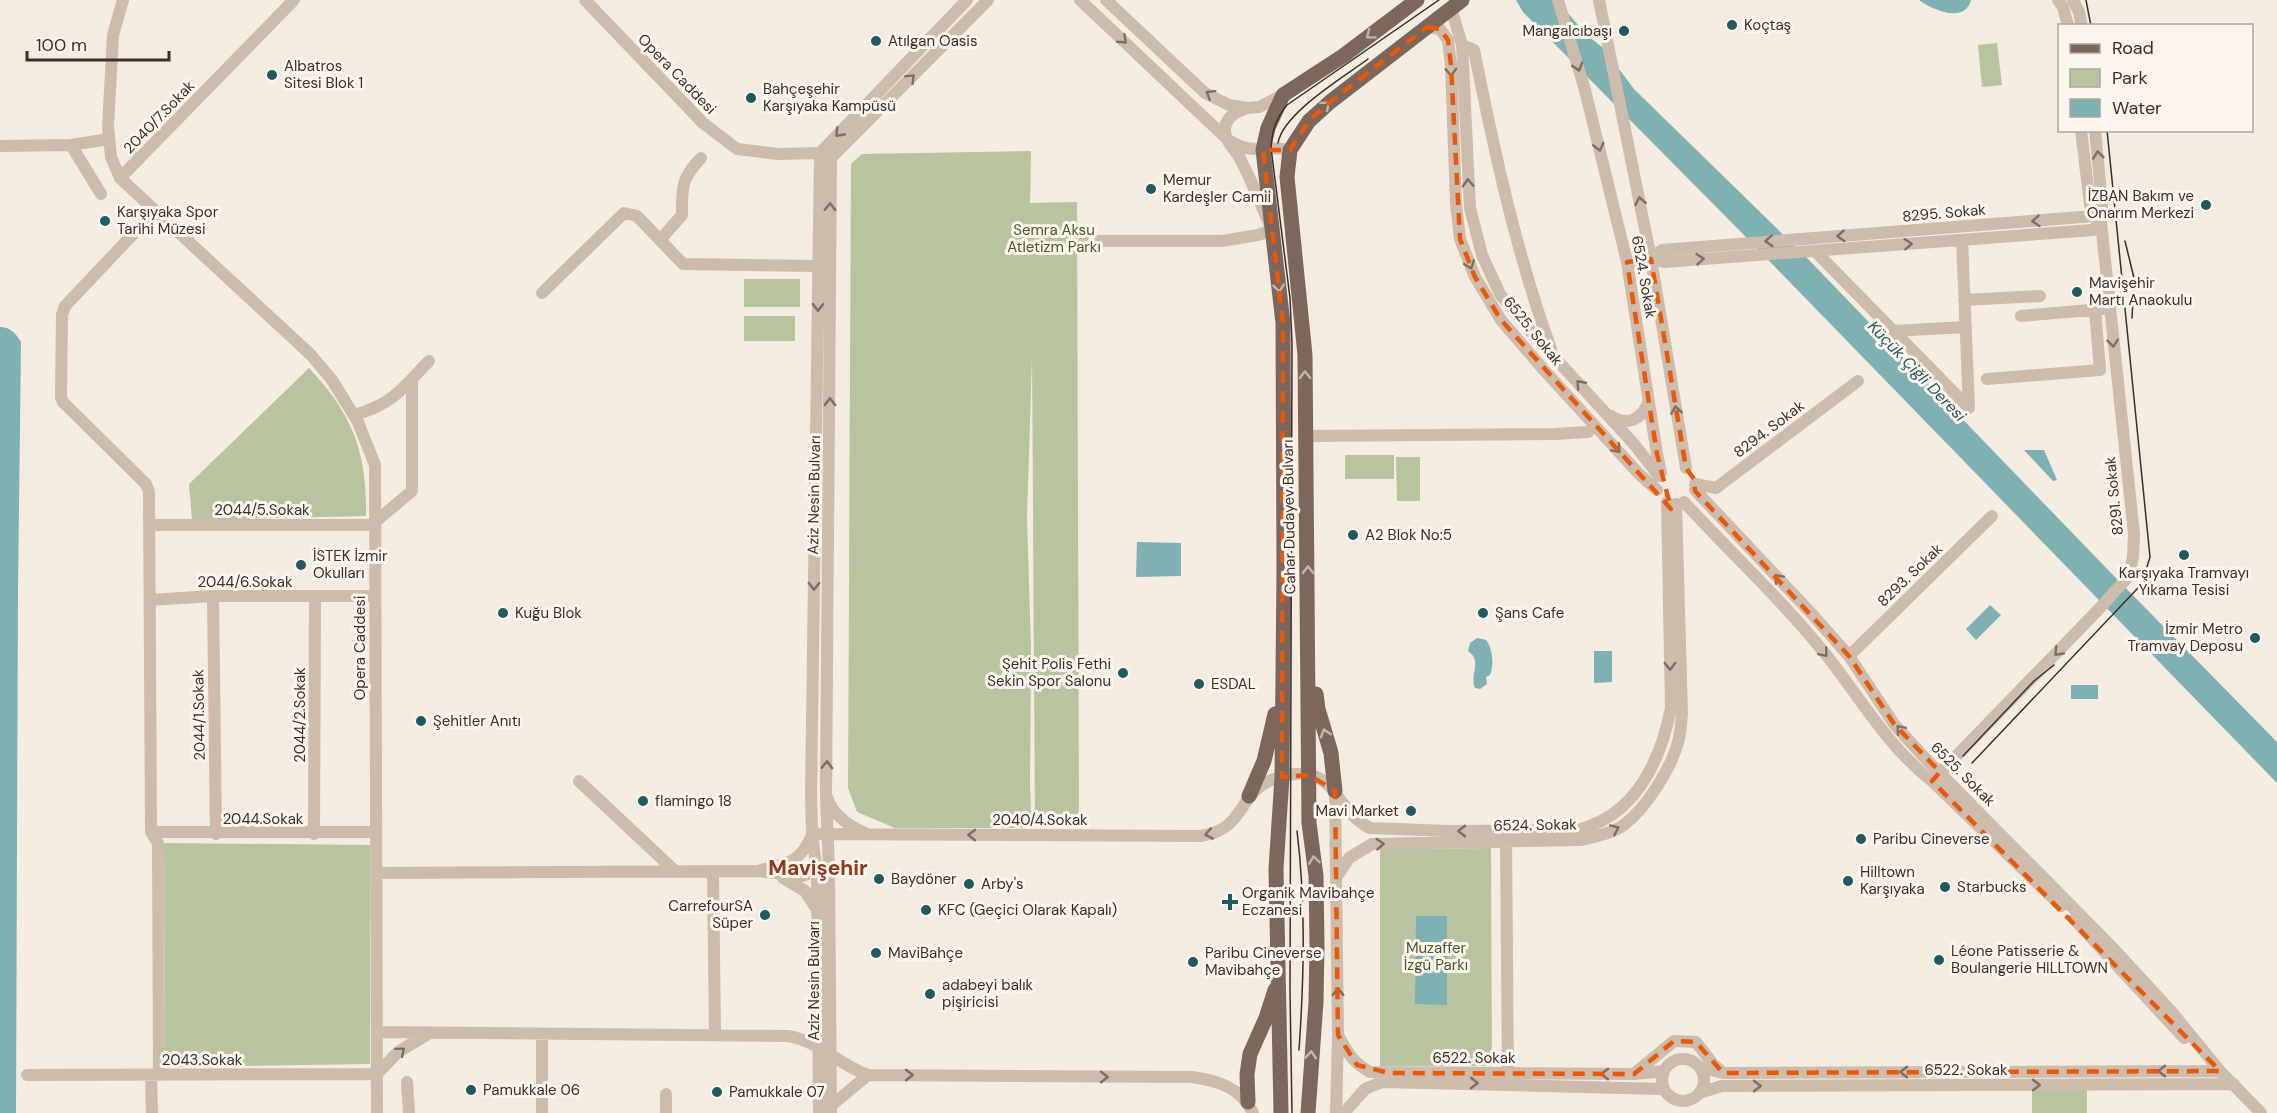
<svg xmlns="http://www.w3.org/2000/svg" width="2277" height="1113" font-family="'DM Sans',sans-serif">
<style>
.green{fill:#b8c4a0}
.water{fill:#7fb0b2}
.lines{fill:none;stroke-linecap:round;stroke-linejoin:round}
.minor{stroke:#cdbbac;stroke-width:12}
.major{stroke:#7d675c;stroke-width:15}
.tram{stroke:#3b302b;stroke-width:1.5}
.oneway{stroke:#c2b5ac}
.oneway2{stroke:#7d6f65}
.marked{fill:none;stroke:#e8590c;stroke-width:4.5;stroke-dasharray:12 8;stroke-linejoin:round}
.poi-dot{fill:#1f5a5e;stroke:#fbf5ee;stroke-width:2}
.labels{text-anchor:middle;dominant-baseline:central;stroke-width:6;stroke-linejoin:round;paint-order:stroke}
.poi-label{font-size:15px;fill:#3b302b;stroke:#fbf5ee;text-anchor:start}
.street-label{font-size:15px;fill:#3b302b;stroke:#fbf5ee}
.park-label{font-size:15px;fill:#4a5a2e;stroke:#fbf5ee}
.water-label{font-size:16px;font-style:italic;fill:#1f5a5e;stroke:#fbf5ee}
.district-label{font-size:21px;font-weight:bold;fill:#8c3b22;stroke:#fbf5ee}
</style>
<rect width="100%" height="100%" fill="#f4ebe1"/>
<!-- green -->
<path class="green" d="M1997 43 2002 85 1982 87 1978 45Z
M1031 151 1030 203 1077 202 1079 825 1035 826 1032 358 1027 517 1031 649 1030 785 1031 811 1023 828H895L857 812 848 788 851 164 862 154Z
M744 279H800V307H744Z
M744 316H795V341H744Z
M309 368C353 415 367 452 366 516L192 520 189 484Z
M1345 455H1394V479H1345Z
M1396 457H1420V501H1397Z
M164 843 370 845V1064L165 1067Z
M1491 848 1492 1066H1380V849Z
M2032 1088H2087V1113H2032Z"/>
<!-- water -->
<path class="water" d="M1516 0H1556L1587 35 1603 48 1634 89 1806 257 2111 573 2277 742V783L1742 233 1523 12Z
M1919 0H1971C1965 24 1932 10 1919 0Z
M0 327C11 327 16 334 21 342L18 589 16 1113H0Z
M2024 450H2044L2057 480 2053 481Z
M1137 542 1181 543V576L1136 577Z
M1990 605 2001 615 1976 640 1966 629Z
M1477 638 1486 640C1493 648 1494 666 1490 675L1486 677 1487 684 1480 689 1475 688C1469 675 1483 661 1468 651L1470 643Z
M1594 651H1612V682L1594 683Z
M2071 685H2098V699H2071Z
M1416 916H1447V1005L1415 1004Z"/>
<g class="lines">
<!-- minor -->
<path class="minor" d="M123 0 113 35 108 126 111 157 120 178 311 355 332 380 358 422 375 465 377 1113
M585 0 703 123 737 149 778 154 820 153 811 793 812 834 817 872 819 1113
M1080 0 1227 139C1255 157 1262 144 1290 150
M1106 0 1205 93 1229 105 1248 108 1259 107 1283 95
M1558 0 1585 90 1627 262 1657 454 1661 472
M1599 0 1651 259 1686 468
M2058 0 2063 7 2068 26
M2073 0 2079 12 2082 26
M1451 8 1462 45 1470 208 1482 255 1500 294 1533 334 1634 444 1659 476
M1427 27 1440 29 1448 40 1451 65 1456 204 1460 239 1475 277 1501 320 1543 369 1639 474 1657 490
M1462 45 1474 50C1494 150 1516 252 1551 349
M2081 130 2090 205 2094 216 2098 219
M71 145 101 194
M0 146 71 145 109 139
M825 155 820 153 967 0
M120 178 294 0
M155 211 65 306 62 315 61 397 63 402 146 484 149 492 151 832 158 843 159 1075
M660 240 682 215C682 187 681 179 701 158
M1084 241H1222L1258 235 1272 230C1261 206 1252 180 1239 157 1233 147 1224 140 1225 128 1227 115 1238 111 1248 108
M1815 251 1969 408 1962 240
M1651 259 1662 250 2094 216
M1627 262 1651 259 1664 262 2093 230 2101 222
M542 293 624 213 637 216 683 264 818 266
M1964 300 2040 296
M2021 316 2102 309
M1893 331 1966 327
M1987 379 2100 370 2095 309
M354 415C393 404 402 389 429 361
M1611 416C1628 427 1642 419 1649 401
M1306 436 1555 434 1588 432
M1695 484 1716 488 1858 381
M1695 490 1811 613 1849 656 1894 724 1923 756 2112 947 2171 1011 2220 1071 2261 1113
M1684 502C1731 553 1784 602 1827 656 1861 699 1888 747 1932 781L2061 906
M375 522 412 491V379
M150 525H375
M213 596 216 834
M150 600 213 596H375
M1849 656 1992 516
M1935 778 2098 610 2129 576 2133 557 2134 534 2101 222 2102 204 2095 130
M579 781 675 871
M1335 791 1338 1035 1336 1113
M827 797C833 816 849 826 865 833
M151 832H376
M314 834 315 597
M812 834 1200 836C1249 829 1235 791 1277 778 1338 759 1331 809 1370 828L1449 831 1577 830C1635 816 1660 763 1671 708L1667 502
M1506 840 1508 1073
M761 870C788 863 800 863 812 835
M713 871 715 1035
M376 873 757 871 801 876 823 870
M783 878 805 891 816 908
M1336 878 1349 858 1372 844 1581 840C1596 836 1614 833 1625 824 1646 808 1672 767 1678 742 1681 733 1681 723 1682 714L1676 504
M2074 919 2184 1038
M377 1032 788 1036C819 1041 839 1065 868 1075L1192 1077C1219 1081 1240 1087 1253 1113
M542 1034V1113
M1338 1035C1348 1053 1352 1062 1370 1072L1634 1074 1664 1071
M1662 1080a21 21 0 1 1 42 0a21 21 0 1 1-42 0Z
M1699 1067 1723 1073 2220 1071
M1634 1074 1674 1041 1696 1042 1713 1064 1721 1071
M27 1075 377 1074 398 1052 428 1034
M151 1075 152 1113
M407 1082 409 1113
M1699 1093 1722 1086 2234 1084
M832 1105 868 1075
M666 1113V1094
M831 1113 829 869 826 794 831 158 988 0
M1344 1113 1365 1089 1382 1082 1663 1089"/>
<!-- major -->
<path class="major" d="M1316 694 1318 709 1331 753 1335 791
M1249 796 1264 761 1275 714
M1248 1102 1247 1074 1250 1054 1266 1018 1275 990
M1281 1113 1276 869 1282 777 1284 570 1283 323 1263 150 1268 128 1283 95 1343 56 1417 0
M1308 1113 1316 1002 1317 945 1316 876 1309 823 1305 355 1287 177 1290 150 1309 121 1330 102 1462 0"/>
<!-- tram -->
<path class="tram" d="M2086 0 2091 26
M1278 143C1283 113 1344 77 1368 59
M2125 241 2134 278 2132 318
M1963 756 2034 681 2054 665
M1972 763 2137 589 2142 583 2150 557 2107 130
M1297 831C1306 904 1304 977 1299 1050
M1292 1113 1290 992 1292 343 1290 298 1271 148C1272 130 1276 119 1287 105L1439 0"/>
</g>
<!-- one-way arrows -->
<defs><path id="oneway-chevron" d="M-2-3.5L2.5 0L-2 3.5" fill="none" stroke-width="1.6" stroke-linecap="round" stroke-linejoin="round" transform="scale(1.5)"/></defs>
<g class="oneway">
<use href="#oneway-chevron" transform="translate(1370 35) rotate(143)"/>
<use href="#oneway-chevron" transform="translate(1326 105) rotate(-40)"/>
<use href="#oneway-chevron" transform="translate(1279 288) rotate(84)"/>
<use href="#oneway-chevron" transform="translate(1305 375) rotate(-91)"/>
<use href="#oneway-chevron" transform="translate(1308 570) rotate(-91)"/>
<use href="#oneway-chevron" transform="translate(1325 733) rotate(-107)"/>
<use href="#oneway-chevron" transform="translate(1314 860) rotate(-98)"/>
<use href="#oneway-chevron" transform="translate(1311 1055) rotate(-86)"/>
</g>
<g class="oneway2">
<use href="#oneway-chevron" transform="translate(1123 40) rotate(43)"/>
<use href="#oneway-chevron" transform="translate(1578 67) rotate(73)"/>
<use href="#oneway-chevron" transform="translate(1451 72) rotate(88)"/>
<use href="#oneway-chevron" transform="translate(911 78) rotate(-45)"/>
<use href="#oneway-chevron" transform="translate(1210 94) rotate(-148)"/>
<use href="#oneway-chevron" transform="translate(839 133) rotate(134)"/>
<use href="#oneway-chevron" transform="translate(1599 147) rotate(76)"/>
<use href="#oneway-chevron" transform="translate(2098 155) rotate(-96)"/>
<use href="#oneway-chevron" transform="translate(1468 183) rotate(-93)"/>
<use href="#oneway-chevron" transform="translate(1640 201) rotate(-101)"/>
<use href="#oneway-chevron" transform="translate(830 207) rotate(-89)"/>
<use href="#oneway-chevron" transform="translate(2036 221) rotate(175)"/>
<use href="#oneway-chevron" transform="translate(1841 236) rotate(176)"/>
<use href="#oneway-chevron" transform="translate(1769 241) rotate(176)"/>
<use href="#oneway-chevron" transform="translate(1908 244) rotate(-4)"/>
<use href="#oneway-chevron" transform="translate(1700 259) rotate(-5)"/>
<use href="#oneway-chevron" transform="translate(1470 265) rotate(69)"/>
<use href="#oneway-chevron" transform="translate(818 307) rotate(91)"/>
<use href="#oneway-chevron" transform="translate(2113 343) rotate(84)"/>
<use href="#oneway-chevron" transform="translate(1580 384) rotate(-132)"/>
<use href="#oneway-chevron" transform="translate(830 402) rotate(-90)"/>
<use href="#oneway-chevron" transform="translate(1676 410) rotate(-99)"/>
<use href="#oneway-chevron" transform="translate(1617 449) rotate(47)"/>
<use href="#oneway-chevron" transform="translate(1778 578) rotate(-133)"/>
<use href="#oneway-chevron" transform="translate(814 586) rotate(91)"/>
<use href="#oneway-chevron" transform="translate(2058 652) rotate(134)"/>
<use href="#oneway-chevron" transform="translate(1824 653) rotate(50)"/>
<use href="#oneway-chevron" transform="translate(1670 666) rotate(89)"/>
<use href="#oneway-chevron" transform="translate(1900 729) rotate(-131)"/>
<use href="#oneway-chevron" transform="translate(827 765) rotate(-88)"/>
<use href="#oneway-chevron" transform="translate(1615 829) rotate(-24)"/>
<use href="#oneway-chevron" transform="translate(1462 831) rotate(180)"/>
<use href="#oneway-chevron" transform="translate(1209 834) rotate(169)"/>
<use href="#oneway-chevron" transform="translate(972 835) rotate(-179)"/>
<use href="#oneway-chevron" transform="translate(1380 844) rotate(-4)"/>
<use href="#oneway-chevron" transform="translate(1338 992) rotate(-91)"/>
<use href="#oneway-chevron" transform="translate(401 1051) rotate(-40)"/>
<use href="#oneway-chevron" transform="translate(2162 1071) rotate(180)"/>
<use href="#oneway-chevron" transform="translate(1904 1072) rotate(180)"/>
<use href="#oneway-chevron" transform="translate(1605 1074) rotate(-179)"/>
<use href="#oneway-chevron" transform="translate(909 1075)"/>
<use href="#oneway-chevron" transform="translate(1104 1077)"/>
<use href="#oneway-chevron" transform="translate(1474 1083) rotate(1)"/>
<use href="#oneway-chevron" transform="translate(2036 1085)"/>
<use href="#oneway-chevron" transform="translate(1757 1086)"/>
</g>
<!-- marked area -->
<path class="marked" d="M1427 27 1440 29 1448 40 1451 65 1460 239 1475 277 1501 320 1671 509 1657 454 1627 262 1651 259 1686 468 1694 479 1695 491 1849 656 1894 724 1940 772 1932 781 2220 1071 1723 1073 1696 1042 1674 1041 1634 1074 1389 1073 1357 1065 1338 1035 1335 791 1309 775 1282 777 1283 323 1263 150H1290L1309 121 1330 102Z"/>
<!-- markers -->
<g class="poi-dot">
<circle cx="1732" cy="25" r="6"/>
<circle cx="1624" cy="31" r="6"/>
<circle cx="876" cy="41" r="6"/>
<circle cx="272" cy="75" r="6"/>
<circle cx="751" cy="98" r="6"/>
<circle cx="1151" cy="189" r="6"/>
<circle cx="2206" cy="205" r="6"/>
<circle cx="105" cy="221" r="6"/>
<circle cx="2077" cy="292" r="6"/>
<circle cx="1353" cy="535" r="6"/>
<circle cx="2184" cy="555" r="6"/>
<circle cx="301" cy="565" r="6"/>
<circle cx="503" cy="613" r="6"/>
<circle cx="1483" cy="613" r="6"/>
<circle cx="2255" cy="638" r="6"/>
<circle cx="1123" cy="673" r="6"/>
<circle cx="1199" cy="684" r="6"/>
<circle cx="421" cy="721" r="6"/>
<circle cx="643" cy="801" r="6"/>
<circle cx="1411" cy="811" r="6"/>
<circle cx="1861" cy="839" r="6"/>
<circle cx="879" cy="879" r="6"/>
<circle cx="1848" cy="881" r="6"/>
<circle cx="969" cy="884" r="6"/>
<circle cx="1945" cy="887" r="6"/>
<path d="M1227 893h6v6h6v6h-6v6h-6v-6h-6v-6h6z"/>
<circle cx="926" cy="910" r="6"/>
<circle cx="765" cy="915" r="6"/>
<circle cx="876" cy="953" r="6"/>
<circle cx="1939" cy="960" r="6"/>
<circle cx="1193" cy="962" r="6"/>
<circle cx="930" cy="994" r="6"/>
<circle cx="471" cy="1090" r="6"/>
<circle cx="717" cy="1092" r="6"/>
</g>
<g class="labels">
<!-- poi labels -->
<g class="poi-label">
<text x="1744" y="25">Koçtaş</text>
<text x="1612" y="31" text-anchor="end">Mangalcıbaşı</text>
<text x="888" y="41">Atılgan Oasis</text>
<text x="284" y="66">Albatros<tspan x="284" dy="17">Sitesi Blok 1</tspan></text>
<text x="763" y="89">Bahçeşehir<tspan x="763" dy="17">Karşıyaka Kampüsü</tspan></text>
<text x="1163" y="180">Memur<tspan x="1163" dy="17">Kardeşler Camii</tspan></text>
<text x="2194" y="196" text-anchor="end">İZBAN Bakım ve<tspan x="2194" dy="17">Onarım Merkezi</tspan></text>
<text x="117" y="212">Karşıyaka Spor<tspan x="117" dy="17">Tarihi Müzesi</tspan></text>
<text x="2089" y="283">Mavişehir<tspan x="2089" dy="17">Martı Anaokulu</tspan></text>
<text x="1365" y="535">A2 Blok No:5</text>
<text x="313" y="556">İSTEK İzmir<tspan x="313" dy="17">Okulları</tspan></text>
<text x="2184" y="573" text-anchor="middle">Karşıyaka Tramvayı<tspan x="2184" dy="17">Yıkama Tesisi</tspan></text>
<text x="515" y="613">Kuğu Blok</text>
<text x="1495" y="613">Şans Cafe</text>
<text x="2243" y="629" text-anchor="end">İzmir Metro<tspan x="2243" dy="17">Tramvay Deposu</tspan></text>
<text x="1111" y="664" text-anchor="end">Şehit Polis Fethi<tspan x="1111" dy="17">Sekin Spor Salonu</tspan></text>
<text x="1211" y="684">ESDAL</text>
<text x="433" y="721">Şehitler Anıtı</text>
<text x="655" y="801">flamingo 18</text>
<text x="1399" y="811" text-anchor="end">Mavi Market</text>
<text x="1873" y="839">Paribu Cineverse</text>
<text x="1860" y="872">Hilltown<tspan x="1860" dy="17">Karşıyaka</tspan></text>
<text x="891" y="879">Baydöner</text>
<text x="981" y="884">Arby's</text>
<text x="1957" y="887">Starbucks</text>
<text x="1242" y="893">Organik Mavibahçe<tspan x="1242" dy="17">Eczanesi</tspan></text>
<text x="753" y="906" text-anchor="end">CarrefourSA<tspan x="753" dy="17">Süper</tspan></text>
<text x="938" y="910">KFC (Geçici Olarak Kapalı)</text>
<text x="1951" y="951">Léone Patisserie &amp;<tspan x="1951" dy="17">Boulangerie HILLTOWN</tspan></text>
<text x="888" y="953">MaviBahçe</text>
<text x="1205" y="953">Paribu Cineverse<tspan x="1205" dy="17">Mavibahçe</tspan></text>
<text x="942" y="985">adabeyi balık<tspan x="942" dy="17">pişiricisi</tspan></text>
<text x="483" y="1090">Pamukkale 06</text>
<text x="729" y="1092">Pamukkale 07</text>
</g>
<!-- street labels -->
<g class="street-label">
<text transform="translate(677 74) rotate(46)">Opera Caddesi</text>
<text transform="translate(159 117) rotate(-46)">2040/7.Sokak</text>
<text transform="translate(1944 213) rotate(-5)">8295. Sokak</text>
<text transform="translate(1644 277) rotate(80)">6524. Sokak</text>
<text transform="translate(1533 331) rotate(51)">6525. Sokak</text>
<text transform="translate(1769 429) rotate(-37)">8294. Sokak</text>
<text transform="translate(814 495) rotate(-89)">Aziz Nesin Bulvarı</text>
<text transform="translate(2114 496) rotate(-96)">8291. Sokak</text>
<text x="262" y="510">2044/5.Sokak</text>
<text transform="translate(1289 517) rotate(-91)">Cahar Dudayev Bulvarı</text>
<text transform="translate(1910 575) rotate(-44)">8293. Sokak</text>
<text x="245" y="582">2044/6.Sokak</text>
<text transform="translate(360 648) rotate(-90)">Opera Caddesi</text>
<text transform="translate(199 715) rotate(-91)">2044/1.Sokak</text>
<text transform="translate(300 715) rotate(-90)">2044/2.Sokak</text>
<text transform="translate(1963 774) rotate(45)">6525. Sokak</text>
<text x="263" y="819">2044.Sokak</text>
<text x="1040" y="820">2040/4.Sokak</text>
<text transform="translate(1535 825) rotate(-1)">6524. Sokak</text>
<text transform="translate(814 981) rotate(-90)">Aziz Nesin Bulvarı</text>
<text x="1474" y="1058">6522. Sokak</text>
<text x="202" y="1060">2043.Sokak</text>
<text x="1966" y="1070">6522. Sokak</text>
</g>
<!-- park labels -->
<g class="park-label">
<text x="1054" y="230">Semra Aksu<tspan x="1054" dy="17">Atletizm Parkı</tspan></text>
<text x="1436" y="948">Muzaffer<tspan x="1436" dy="17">İzgü Parkı</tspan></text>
</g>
<!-- water labels -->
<g class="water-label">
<text transform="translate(1917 371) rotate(46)">Küçük Çiğli Deresi</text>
</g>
<!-- district labels -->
<g class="district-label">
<text x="818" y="868">Mavişehir</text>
</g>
</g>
<!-- legend -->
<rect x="2058" y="24" width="195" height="108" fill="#fbf5ee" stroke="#aea6a0" stroke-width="1.5"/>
<rect x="2070" y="44" width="30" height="9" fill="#7d675c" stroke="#aea6a0" stroke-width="1.5"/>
<text x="2112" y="54" font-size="18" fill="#3b302b">Road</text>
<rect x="2070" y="69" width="30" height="18" fill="#b8c4a0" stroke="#aea6a0" stroke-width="1.5"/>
<text x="2112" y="84" font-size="18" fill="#3b302b">Park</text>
<rect x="2070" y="99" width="30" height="18" fill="#7fb0b2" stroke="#aea6a0" stroke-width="1.5"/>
<text x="2112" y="114" font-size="18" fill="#3b302b">Water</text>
<!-- scale -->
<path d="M27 51v9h142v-9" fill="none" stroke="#3b302b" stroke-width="3"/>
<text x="36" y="51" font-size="18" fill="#3b302b" stroke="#fbf5ee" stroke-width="4.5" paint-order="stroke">100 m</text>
</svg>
